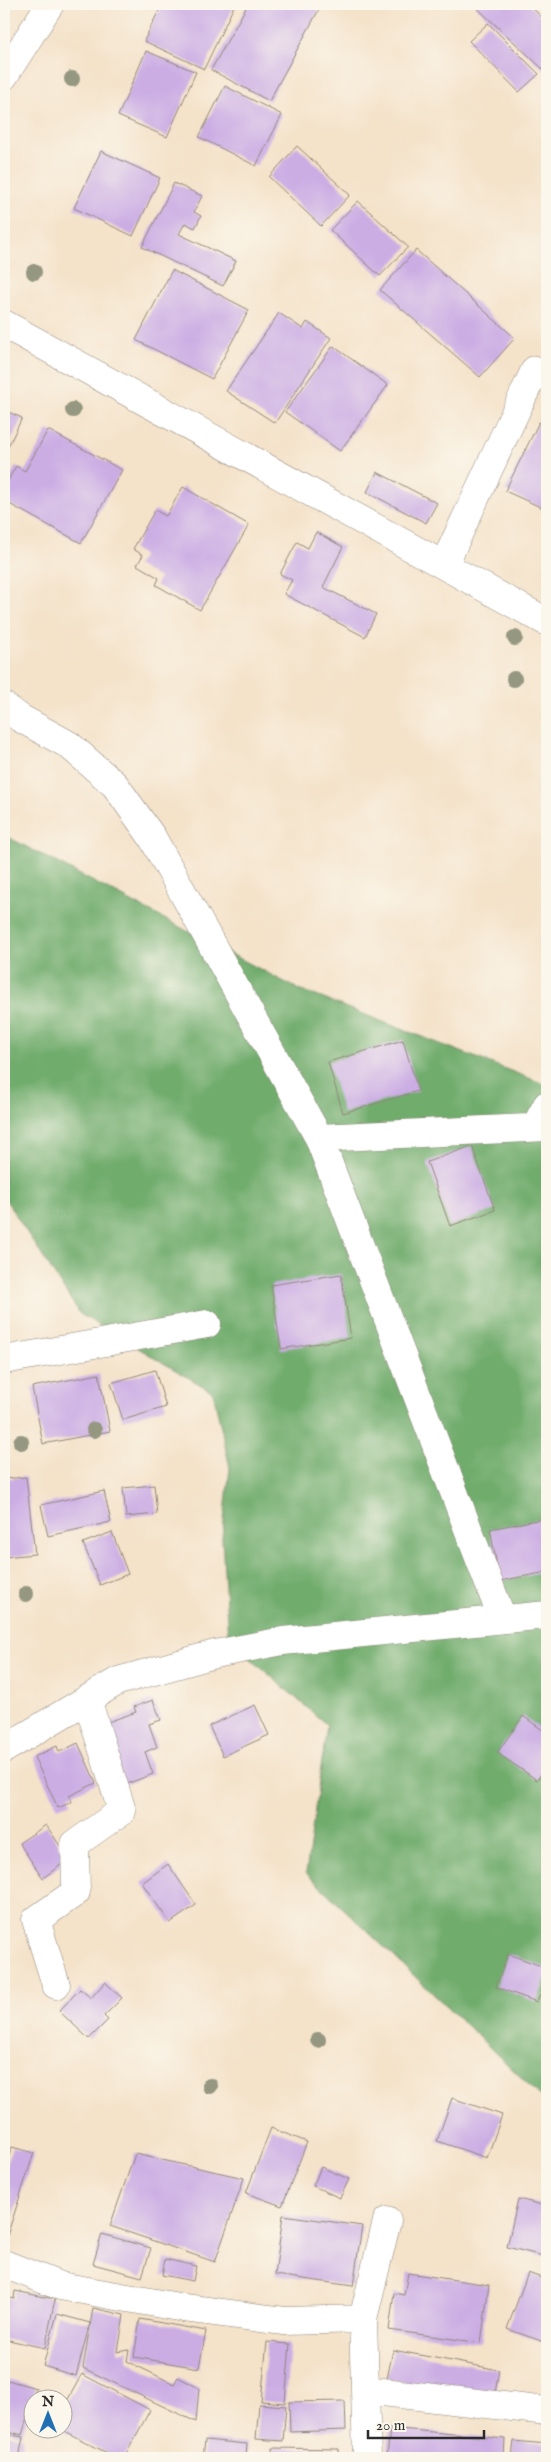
<svg xmlns="http://www.w3.org/2000/svg" width="551" height="2462" font-family="'IM FELL English',serif">
<style>
.forest{fill:#70ac6c;stroke:#4e6c4c}
.building{fill:#cbade4}
.lines{fill:none;stroke-linecap:round;stroke-linejoin:round}
.minor-casing{stroke:#90867a;stroke-width:29}
.minor{stroke:#fff;stroke-width:28}
.tree{fill:#959780}
</style>
<rect width="100%" height="100%" fill="#fbf7ec"/>
<filter id="ink" filterUnits="userSpaceOnUse"><feTurbulence type="fractalNoise" baseFrequency=".02" numOctaves="2"/><feDisplacementMap in="SourceGraphic" scale="10" xChannelSelector="R" yChannelSelector="G"/><feConvolveMatrix kernelMatrix="1 2 1 2 8 2 1 2 1" color-interpolation-filters="sRGB"/></filter>
<filter id="wash" filterUnits="userSpaceOnUse"><feTurbulence type="fractalNoise" baseFrequency=".0096" numOctaves="4" result="noise"/><feDisplacementMap in="SourceGraphic" scale="20" xChannelSelector="R" yChannelSelector="G"/><feGaussianBlur stdDeviation="1.12" result="paint"/><feColorMatrix in="noise" values="0 0 0 0 0 0 0 0 0 0 0 0 0 0 0 0 0 1.4 0 .05"/><feComposite in="paint" operator="in"/></filter>
<g filter="url(#wash)">
<rect width="100%" height="100%" fill="#f4e2c9"/>
<!-- forest -->
<path class="forest" d="M4 835 298 989 547 1085V2102L306 1873 327 1725 228 1639 222 1538 230 1468 213 1392 80 1314 4 1197Z"/>
<g id="blocks">
<!-- building -->
<path class="building" d="M162 4H235L204 69 144 41Z
M248 4H322L269 101 211 70Z
M477 4H528L547 22V65L543 69 475 6Z
M488 23 539 74 519 92 469 41Z
M146 51 196 72 167 137 118 116Z
M225 86 282 115 256 166 199 137Z
M297 146 350 195 321 226 269 177Z
M101 151 160 178 133 236 74 208Z
M174 183 202 196 194 212 201 216 195 228 185 223 179 234 236 261 223 286 142 247Z
M358 201 408 247 380 276 330 230Z
M416 250 515 338 480 377 380 290Z
M172 270 249 310 212 379 136 340Z
M279 313 303 329 307 322 331 338 275 423 226 391Z
M333 346 388 385 340 451 285 412Z
M4 410 22 418 4 455Z
M539 422 547 426V510L505 491Z
M48 430 122 470 81 543 4 501V488L16 466 25 471Z
M377 472 437 503 426 523 367 492Z
M183 487 249 525 200 610 156 585 159 578 137 565 143 555 133 549 155 510 166 516Z
M316 532 343 547 323 587 376 614 365 637 284 594 292 580 280 574 297 542 308 548Z
M403 1040 418 1091 343 1113 328 1062Z
M472 1146 495 1210 450 1226 427 1162Z
M341 1274 351 1338 281 1349 271 1285Z
M155 1370 166 1407 123 1420 111 1383Z
M99 1374 110 1431 43 1444 32 1387Z
M26 1477 35 1554 4 1557V1479Z
M154 1485 157 1514 126 1517 123 1488Z
M104 1491 111 1522 48 1536 41 1505Z
M547 1518V1572L500 1581 490 1529Z
M112 1532 128 1574 100 1585 83 1543Z
M153 1700 161 1720 149 1724 157 1747 145 1752 153 1774 124 1785 102 1724 136 1712 134 1707Z
M255 1705 269 1735 223 1756 209 1726Z
M523 1716 547 1733V1766L537 1780 497 1753Z
M78 1743 96 1783 69 1796 72 1802 58 1808 34 1757 57 1746 59 1752Z
M46 1825 69 1859 43 1878 19 1843Z
M168 1864 196 1905 170 1923 142 1883Z
M508 1954 547 1968V1975L537 2002 496 1987Z
M105 1982 122 1998 104 2016 108 2020 89 2039 59 2011 80 1989 91 1998Z
M452 2098 502 2115 487 2158 437 2141Z
M271 2128 307 2142 282 2206 246 2193Z
M12 2147 34 2153 4 2245V2170Z
M135 2154 244 2178 215 2262 110 2226Z
M321 2167 349 2179 340 2198 313 2186Z
M518 2199 547 2206V2257L507 2247Z
M283 2215 362 2226 353 2286 275 2275Z
M102 2234 151 2248 142 2277 93 2264Z
M165 2259 196 2266 193 2281 162 2275Z
M408 2273 489 2285 481 2343 389 2330 394 2293 404 2295Z
M528 2273 547 2280V2343L507 2329Z
M15 2291 55 2299 45 2348 4 2339V2297L14 2299Z
M93 2308 124 2315 118 2352 129 2350 127 2361 174 2384 178 2377 199 2388 196 2422 83 2368Z
M57 2314 90 2323 76 2376 43 2366Z
M140 2319 206 2331 199 2368 134 2357Z
M267 2342 290 2344 285 2403 261 2401Z
M393 2350 499 2370 494 2399 387 2379Z
M82 2374 150 2410 124 2458H117L62 2430V2410Z
M4 2379 36 2388 22 2435 4 2430Z
M345 2401 346 2430 290 2432 289 2402Z
M259 2404 286 2406 283 2441 256 2439Z
M390 2428 505 2439 504 2458 387 2457Z
M4 2434 23 2437 19 2458H4Z
M205 2440 247 2444 246 2458H203Z
M514 2441 547 2444V2458H512Z
M273 2448 339 2449V2458H273Z"/>
</g>
</g>
<g filter="url(#ink)">
<use href="#blocks" fill-opacity="0" stroke="#90867a" stroke-width="1"/>
<g class="lines">
<defs>
<path id="minor" d="M4 76 50 4
M4 324 547 622
M444 565 535 370 547 377
M4 706 20 718 69 745 115 785 152 837 319 1138 547 1127
M535 1127 547 1105
M319 1138 502 1618
M4 1360 207 1324
M4 1749 118 1681 215 1654 283 1641 547 1615
M56 1985 36 1920 76 1892 75 1844 122 1811 87 1699
M4 2264 60 2286 184 2308 284 2321 363 2319
M365 2390 547 2411
M367 2458 363 2319 387 2221"/>
</defs>
<!-- minor casing -->
<use href="#minor" class="minor-casing"/>
<!-- minor -->
<use href="#minor" class="minor"/>
</g>
<!-- trees -->
<g class="tree">
<circle cx="72" cy="79" r="8"/>
<circle cx="34" cy="272" r="8"/>
<circle cx="73" cy="410" r="8"/>
<circle cx="515" cy="638" r="8"/>
<circle cx="514" cy="679" r="8"/>
<circle cx="94" cy="1430" r="8"/>
<circle cx="21" cy="1442" r="8"/>
<circle cx="26" cy="1594" r="8"/>
<circle cx="318" cy="2040" r="8"/>
<circle cx="210" cy="2086" r="8"/>
</g>
</g>
<!-- margin -->
<rect width="551" height="2462" fill="none" stroke="#fbf7ec" stroke-width="20"/>
<!-- north arrow -->
<g transform="translate(48 2414)"><circle r="24" fill="#fbf7ec" stroke="#a8a59f"/>
<path d="M0-4L9 19L0 12L-9 19Z" fill="#1f6fb2"/>
<text y="-8" font-size="14" font-weight="bold" text-anchor="middle" fill="#2b2b2b">N</text>
</g>
<!-- scale -->
<path d="M368 2430v8h116v-8" fill="none" stroke="#2b2b2b" stroke-width="2.5"/>
<text x="376" y="2430" font-size="15" fill="#2b2b2b" stroke="#fbf7ec" stroke-width="4" paint-order="stroke">20 m</text>
</svg>
